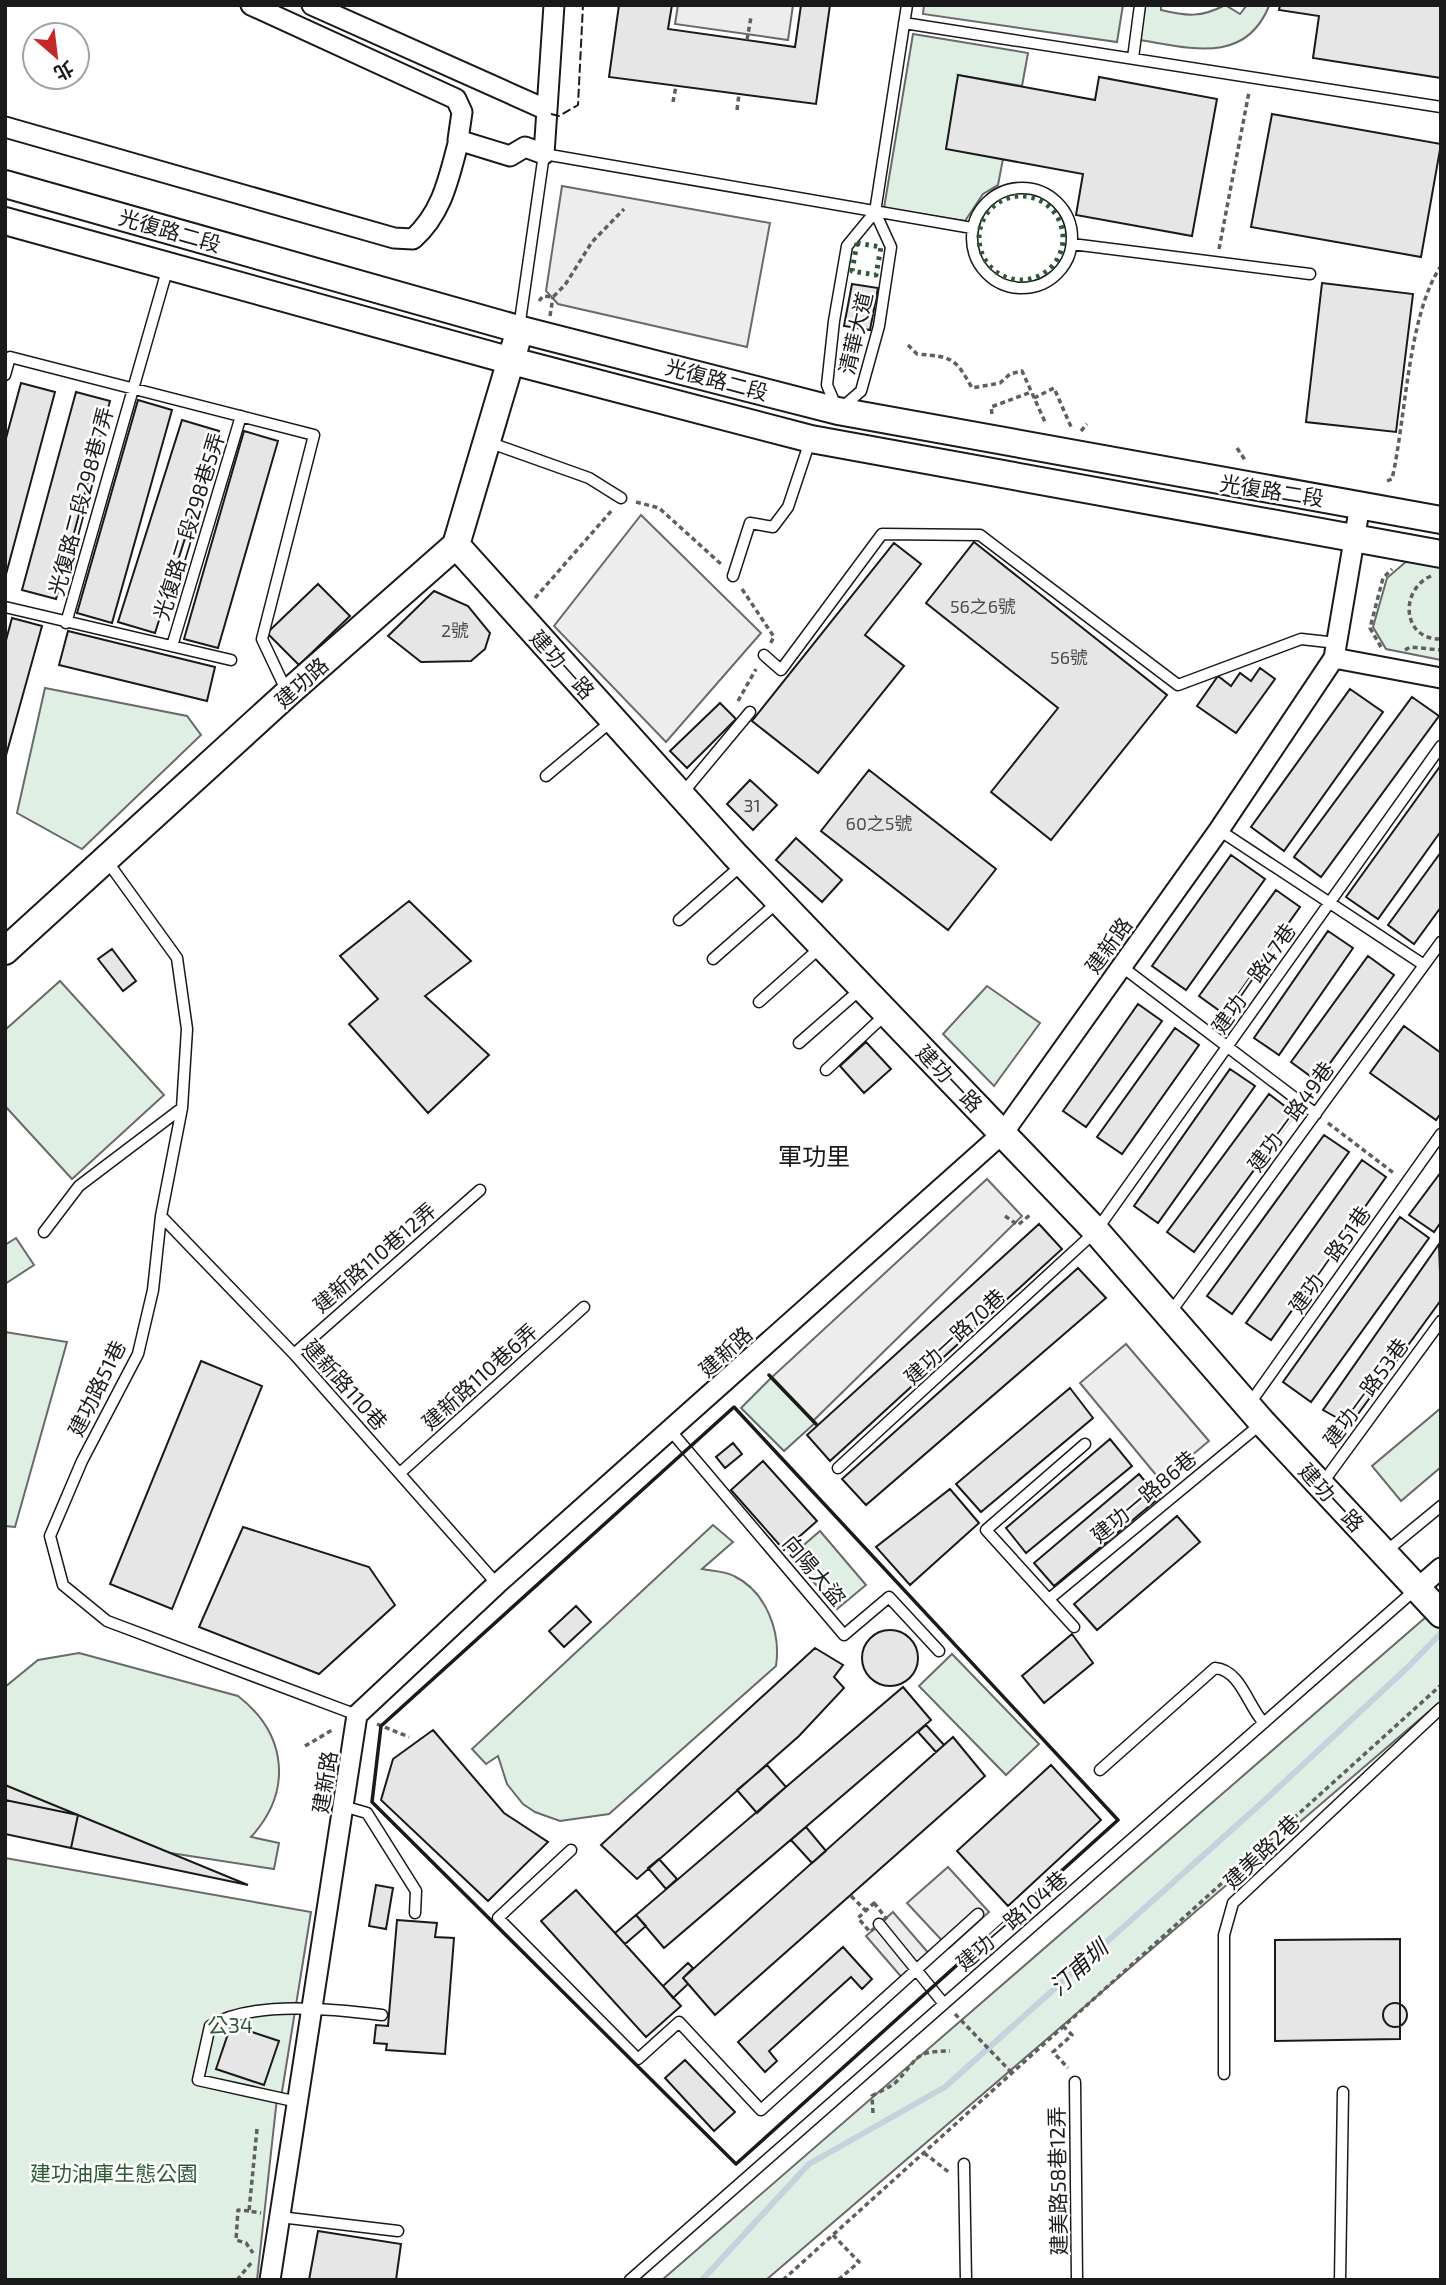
<svg xmlns="http://www.w3.org/2000/svg" width="1446" height="2285" font-family="'Exo 2','Noto Sans TC',sans-serif">
<style>
.green{fill:#e0efe3;stroke:#6a6a6a;stroke-width:2}
.parking{fill:#ededed;stroke:#6a6a6a;stroke-width:2}
.lines{fill:none;stroke-linecap:round;stroke-linejoin:round}
.stream{stroke:#c6d2dc;stroke-width:6}
.building{fill:#e6e6e6;stroke:#1a1a1a;stroke-width:2}
.lane-casing{stroke:#1a1a1a;stroke-width:13}
.street-casing{stroke:#1a1a1a;stroke-width:23}
.secondary-casing{stroke:#1a1a1a;stroke-width:30}
.path{stroke:#5f5f5f;stroke-width:3.5;stroke-dasharray:5 3.5;stroke-linecap:butt}
.lane{stroke:#fff;stroke-width:10}
.street{stroke:#fff;stroke-width:19}
.secondary{stroke:#fff;stroke-width:26}
.hedge{stroke:#2b5a34;stroke-width:5;stroke-dasharray:3.5 5;stroke-linecap:butt}
.fence{stroke:#1a1a1a;stroke-width:2;stroke-dasharray:9 3.5;stroke-linecap:butt}
.wall{stroke:#1a1a1a;stroke-width:3.5}
.labels{text-anchor:middle;dominant-baseline:central;stroke-width:5;stroke-linejoin:round;paint-order:stroke}
.number-label{font-size:18px;fill:#4d4d4d}
.street-label{font-size:21px;fill:#1a1a1a;stroke:#fff}
.park-label{font-size:21px;fill:#2b5a34;stroke:#fff}
.water-label{font-size:23px;font-style:italic;fill:#1a1a1a;stroke:#fff}
.quarter-label{font-size:24px;fill:#1a1a1a;stroke:#fff}
</style>
<rect width="100%" height="100%" fill="#fff"/>
<!-- green -->
<path class="green" d="M924 5H1123L1117 42 923 14Z
M1145 5H1161V10C1186 16 1201 18 1225 5L1240 14 1247 5 1269 6C1245 65 1190 48 1140 40Z
M913 34 1028 53 1022 86 958 75 1003 159 998 185 983 194 965 221 884 208Z
M1408 560 1441 566V660L1386 649 1373 627 1387 578Z
M45 688 187 716 201 735 82 849 17 813Z
M60 981 164 1095 72 1179 5 1106V1030Z
M987 986 1040 1023 994 1086 943 1034Z
M16 1238 34 1265 5 1284V1245Z
M5 1332 67 1342 15 1527 5 1526Z
M771 1378 815 1423 784 1451 741 1408Z
M1441 1408V1467L1401 1501 1372 1466Z
M713 1525 733 1542 702 1569C712 1571 725 1571 734 1576 767 1592 781 1633 776 1666L609 1814 560 1821 535 1812 523 1804 507 1784 498 1756 486 1764 472 1749Z
M820 1531 866 1585 837 1609 791 1556Z
M1441 1604V1701L766 2280H662Z
M79 1653 238 1696C287 1734 293 1791 251 1837L279 1843 274 1869 48 1834 5 1824V1687L38 1660Z
M952 1654 1039 1744 1006 1775 919 1686Z
M5 1858 311 1912 281 2098H277L257 2280H5Z"/>
<!-- parking -->
<path class="parking" d="M678 5H793L788 40 675 24Z
M562 186 770 223 747 347 558 304 546 291Z
M641 515 761 633 666 742 554 626Z
M987 1179 1022 1216 813 1421 771 1378Z
M1126 1344 1209 1441 1161 1481 1080 1383Z
M948 1867 989 1912 949 1948 907 1903Z
M893 1912 931 1956 904 1980 866 1936Z"/>
<g class="lines">
<!-- stream -->
<path class="stream" d="M702 2280 809 2164 945 2087 1265 1800 1407 1668 1441 1633"/>
</g>
<!-- building -->
<path class="building" d="M619 5H672L668 29 795 47 801 5H830L816 104 609 77Z
M1280 5H1441V78L1313 58 1319 16 1279 10Z
M958 75 1095 100 1099 77 1217 99 1192 236 1076 215 1083 174 946 149Z
M1272 114 1441 144 1421 257 1251 227Z
M1322 283 1413 294 1396 432 1306 422Z
M852 284 878 288 870 330 844 326Z
M21 383 55 392 5 578V442Z
M76 392 110 401 56 599 22 590Z
M138 400 172 410 112 623 77 613Z
M182 420 219 431 155 633 118 622Z
M244 431 278 441 218 648 184 639Z
M974 542 1167 695 1051 840 991 792 1058 708 926 603Z
M894 543 921 564 865 635 904 666 818 773 752 721Z
M318 584 350 616 299 665 267 633Z
M434 591 468 606 490 633 485 649 471 661 421 662 388 636Z
M12 618 42 626 5 759V644Z
M68 631 215 667 207 701 59 665Z
M1260 668 1275 679 1236 733 1197 706 1218 676 1231 686 1240 673 1251 681Z
M1350 689 1383 712 1284 851 1251 827Z
M1412 697 1439 716 1321 877 1294 857Z
M720 703 736 719 687 768 670 751Z
M1441 765V831L1378 919 1346 897Z
M869 770 996 869 948 930 821 831Z
M750 780 777 805 753 830 727 804Z
M796 838 842 880 822 902 776 860Z
M1441 852V907L1414 944 1388 925Z
M1231 855 1265 879 1186 990 1152 966Z
M1276 890 1300 907 1224 1014 1199 996Z
M409 901 471 961 425 996 489 1055 428 1113 349 1024 378 999 340 956Z
M1328 931 1353 948 1279 1055 1254 1038Z
M112 949 136 981 123 991 98 959Z
M1368 956 1394 975 1317 1081 1291 1062Z
M1138 1004 1162 1021 1086 1127 1063 1111Z
M1404 1026 1441 1053V1113L1436 1120 1370 1073Z
M1175 1028 1199 1045 1122 1154 1097 1137Z
M866 1042 891 1069 864 1093 840 1066Z
M1230 1069 1255 1086 1158 1223 1134 1206Z
M1269 1094 1295 1114 1194 1252 1167 1232Z
M1324 1135 1349 1152 1232 1314 1207 1296Z
M1362 1160 1386 1177 1271 1340 1246 1323Z
M1441 1172V1222L1434 1232 1409 1215Z
M1400 1217 1429 1238 1311 1402 1283 1382Z
M1039 1224 1062 1249 830 1461 807 1435Z
M1439 1244 1441 1300 1350 1425 1323 1410Z
M1078 1268 1106 1298 866 1505 842 1479Z
M201 1361 262 1386 172 1609 110 1584Z
M1070 1388 1093 1418 981 1512 956 1484Z
M1110 1439 1132 1466 1026 1553 1006 1528Z
M733 1443 742 1454 725 1468 716 1457Z
M763 1461 817 1521 784 1550 731 1490Z
M1139 1474 1159 1498 1054 1586 1034 1563Z
M950 1489 979 1523 910 1585 876 1547Z
M1177 1516 1200 1542 1097 1630 1074 1604Z
M243 1527 369 1567 395 1605 319 1674 199 1627Z
M576 1606 591 1622 564 1647 549 1631Z
M862 1658a28 28 0 1 1 56 0a28 28 0 1 1-56 0Z
M1072 1634 1093 1663 1044 1703 1022 1676Z
M815 1648 843 1665 834 1677 844 1688 799 1736 637 1879 601 1845Z
M903 1687 931 1720 664 1948 636 1915Z
M926 1725 944 1745 936 1752 918 1732Z
M433 1730 504 1813 548 1842 488 1901 381 1800 393 1759Z
M953 1737 985 1776 715 2015 683 1978Z
M767 1765 786 1787 757 1813 737 1790Z
M1051 1765 1101 1820 1008 1906 957 1851Z
M5 1785 78 1815 5 1800Z
M5 1800 78 1815 71 1848 5 1834Z
M78 1815 248 1885 71 1848Z
M806 1827 826 1851 812 1863 791 1840Z
M659 1859 677 1879 666 1889 648 1868Z
M376 1885 393 1888 386 1929 369 1926Z
M576 1890 681 2006 646 2037 541 1921Z
M636 1915 646 1926 625 1944 615 1933Z
M397 1920 437 1923 435 1937 454 1938 445 2054 386 2050 387 2044 374 2043 376 2025 388 2026Z
M1400 1939V2039L1275 2041V1940Z
M843 1947 872 1979 862 1989 851 1977 769 2051 777 2061 765 2072 738 2042Z
M688 1963 693 1968 683 1978 688 1984 673 1998 663 1986Z
M1383 2015a12 12 0 1 1 24 0a12 12 0 1 1-24 0Z
M231 2025 279 2041 264 2085 216 2069Z
M685 2060 735 2112 714 2131 665 2078Z
M318 2231 401 2244 396 2280H309Z"/>
<g class="lines">
<defs>
<path id="lane" d="M904 23 1441 107
M1133 58 1140 5
M972 238a50 50 0 1 1 100 0a50 50 0 1 1-100 0Z
M875 212 891 247 879 326 861 391 838 411 827 385 834 321 847 246 875 212 907 5
M1072 244 1310 274
M519 328 544 154 972 228
M5 375 10 357 314 435 262 639 287 692
M488 442 589 478 621 498
M733 576 750 523 773 527 788 507 810 441
M5 607 231 660
M66 623 168 267
M172 646 241 416
M764 655 781 670 882 534 980 535 1178 685 1301 639 1337 643
M546 776 613 720
M681 795 750 712
M1219 830 1424 965
M107 861 177 958 187 1029 182 1108 161 1216 153 1290 138 1354 82 1461 50 1536 63 1585 107 1621 357 1715
M679 920 743 864
M713 959 779 901
M1121 966 1316 1114
M759 1002 822 946
M799 1043 862 988
M826 1070 887 1013
M161 1216 294 1354 497 1584
M44 1232 79 1186 182 1108
M1170 1313 1441 942
M294 1354 480 1190
M1248 1406 1441 1134
M670 1430 844 1635 889 1597 939 1651
M838 1468 1096 1231 1441 746
M400 1473 584 1307
M1321 1485 1441 1321
M1384 1553 1441 1506
M1049 1599 1262 1423
M1074 1627 986 1530 1085 1444
M1100 1770 1215 1668C1241 1670 1248 1707 1264 1723
M343 1806 367 1813 416 1891 415 1913
M571 1850 498 1918 638 2059 679 2022 761 2110 978 1914
M879 1924 944 2004
M1224 2074V1935L1233 1903 1441 1708
M1075 2082 1077 2280
M298 2102 198 2080 210 2026C252 2000 334 2009 382 2015
M964 2164 966 2280
M280 2217 398 2231
M630 2280 1416 1589
M1340 2280 1343 2092"/>
<path id="street" d="M251 5 456 99 462 112 458 140 510 156 525 147 544 154 554 5
M312 5 547 110
M5 127 394 238 413 239C443 212 449 177 459 140
M1334 658 1441 678
M1417 1589 1441 1568
M270 2280 357 1715 497 1584 1003 1133 1219 830 1334 658 1360 505"/>
<path id="secondary" d="M5 184 518 329 838 411 1441 520
M5 221 512 361 811 439 1441 554
M456 545 735 855 1096 1231 1262 1422 1441 1614
M5 951 288 693 456 545 516 343"/>
</defs>
<!-- lane casing -->
<use href="#lane" class="lane-casing"/>
<!-- street casing -->
<use href="#street" class="street-casing"/>
<!-- secondary casing -->
<use href="#secondary" class="secondary-casing"/>
<!-- path -->
<path class="path" d="M747 40 751 17
M673 102 676 86
M737 110 739 94
M1219 249 1249 92
M539 301 543 296 553 297 565 285 592 242 624 209
M550 316 553 297
M908 345 917 354C952 357 955 357 972 388L1000 383 1010 374 1022 371 1046 424
M1034 398 1054 388 1072 429
M992 414 991 407 1031 392
M1081 431 1087 424
M1237 448 1245 460
M1387 481 1392 479C1406 418 1408 314 1441 266
M636 502 659 508 721 564
M1431 576C1399 590 1402 640 1441 639
M742 589 774 637 770 644
M535 598 613 509
M1381 647 1370 628 1383 578 1392 569
M1405 650 1410 647 1441 650
M738 701 756 669
M1328 1123 1395 1174
M1005 1216 1018 1225 1031 1214
M377 1724 409 1737
M305 1746 334 1729
M851 1896 866 1911
M874 1903 886 1918 870 1932 858 1918Z
M955 2014 1012 2073
M1063 2026 1072 2035 1053 2052 1068 2068
M873 2113 872 2096C879 2091 890 2088 896 2082 919 2059 912 2051 950 2051
M257 2129 249 2211 261 2213
M924 2153 950 2173
M249 2211 238 2210 236 2240 246 2243 253 2253
M833 2235 859 2262 838 2280
M237 2280 252 2262
M783 2280 1441 1685"/>
<!-- lane -->
<use href="#lane" class="lane"/>
<!-- street -->
<use href="#street" class="street"/>
<!-- secondary -->
<use href="#secondary" class="secondary"/>
<!-- hedge -->
<path class="hedge" d="M979 238a42 42 0 1 1 84 0a42 42 0 1 1-84 0Z
M857 243 881 247 876 275 852 271Z"/>
<!-- fence -->
<path class="fence" d="M551 114 559 116 578 105 583 5"/>
<!-- wall -->
<path class="wall" d="M769 1375 816 1424
M734 1407 1118 1820 736 2164 372 1802 381 1726Z"/>
</g>
<g class="labels">
<!-- number labels -->
<g class="number-label">
<text x="983" y="606">56之6號</text>
<text x="455" y="630">2號</text>
<text x="1069" y="657">56號</text>
<text x="752" y="805">31</text>
<text x="879" y="823">60之5號</text>
</g>
<!-- street labels -->
<g class="street-label">
<text transform="translate(170 230) rotate(16)">光復路二段</text>
<text transform="translate(855 333) rotate(-77)">清華大道</text>
<text transform="translate(717 379) rotate(15)">光復路二段</text>
<text transform="translate(1272 490) rotate(9)">光復路二段</text>
<text transform="translate(80 501) rotate(-75)">光復路二段298巷7弄</text>
<text transform="translate(188 526) rotate(-73)">光復路二段298巷5弄</text>
<text transform="translate(563 664) rotate(48)">建功一路</text>
<text transform="translate(301 682) rotate(-42)">建功路</text>
<text transform="translate(1108 945) rotate(-54)">建新路</text>
<text transform="translate(1253 978) rotate(-55)">建功一路47巷</text>
<text transform="translate(950 1078) rotate(46)">建功一路</text>
<text transform="translate(1290 1116) rotate(-54)">建功一路49巷</text>
<text transform="translate(374 1257) rotate(-41)">建新路110巷12弄</text>
<text transform="translate(1329 1259) rotate(-55)">建功一路51巷</text>
<text transform="translate(954 1336) rotate(-43)">建功一路70巷</text>
<text transform="translate(725 1351) rotate(-42)">建新路</text>
<text transform="translate(479 1376) rotate(-42)">建新路110巷6弄</text>
<text transform="translate(346 1384) rotate(48)">建新路110巷</text>
<text transform="translate(96 1388) rotate(-64)">建功路51巷</text>
<text transform="translate(1365 1392) rotate(-54)">建功一路53巷</text>
<text transform="translate(1143 1496) rotate(-40)">建功一路86巷</text>
<text transform="translate(1332 1497) rotate(47)">建功一路</text>
<text transform="translate(815 1570) rotate(50)">向陽大盜</text>
<text transform="translate(324 1782) rotate(-81)">建新路</text>
<text transform="translate(1261 1851) rotate(-44)">建美路2巷</text>
<text transform="translate(1011 1920) rotate(-41)">建功一路104巷</text>
<text transform="translate(1057 2181) rotate(-91)">建美路58巷12弄</text>
</g>
<!-- park labels -->
<g class="park-label">
<text x="230" y="2024">公34</text>
<text x="114" y="2172">建功油庫生態公園</text>
</g>
<!-- water labels -->
<g class="water-label">
<text transform="translate(1078 1967) rotate(-42)">汀甫圳</text>
</g>
<!-- quarter labels -->
<g class="quarter-label">
<text x="814" y="1155">軍功里</text>
</g>
</g>
<!-- border -->
<rect width="1446" height="2285" fill="none" stroke="#1a1a1a" stroke-width="14"/>
<!-- north arrow -->
<g transform="translate(56 56) rotate(152)"><circle r="33" fill="#ffffff" stroke="#a3a3a3" stroke-width="2"/>
<path d="M0-5L12 26L0 18L-12 26Z" fill="#c62828"/>
<text y="-10" font-size="19" font-weight="bold" text-anchor="middle" fill="#1a1a1a">北</text>
</g>
</svg>
